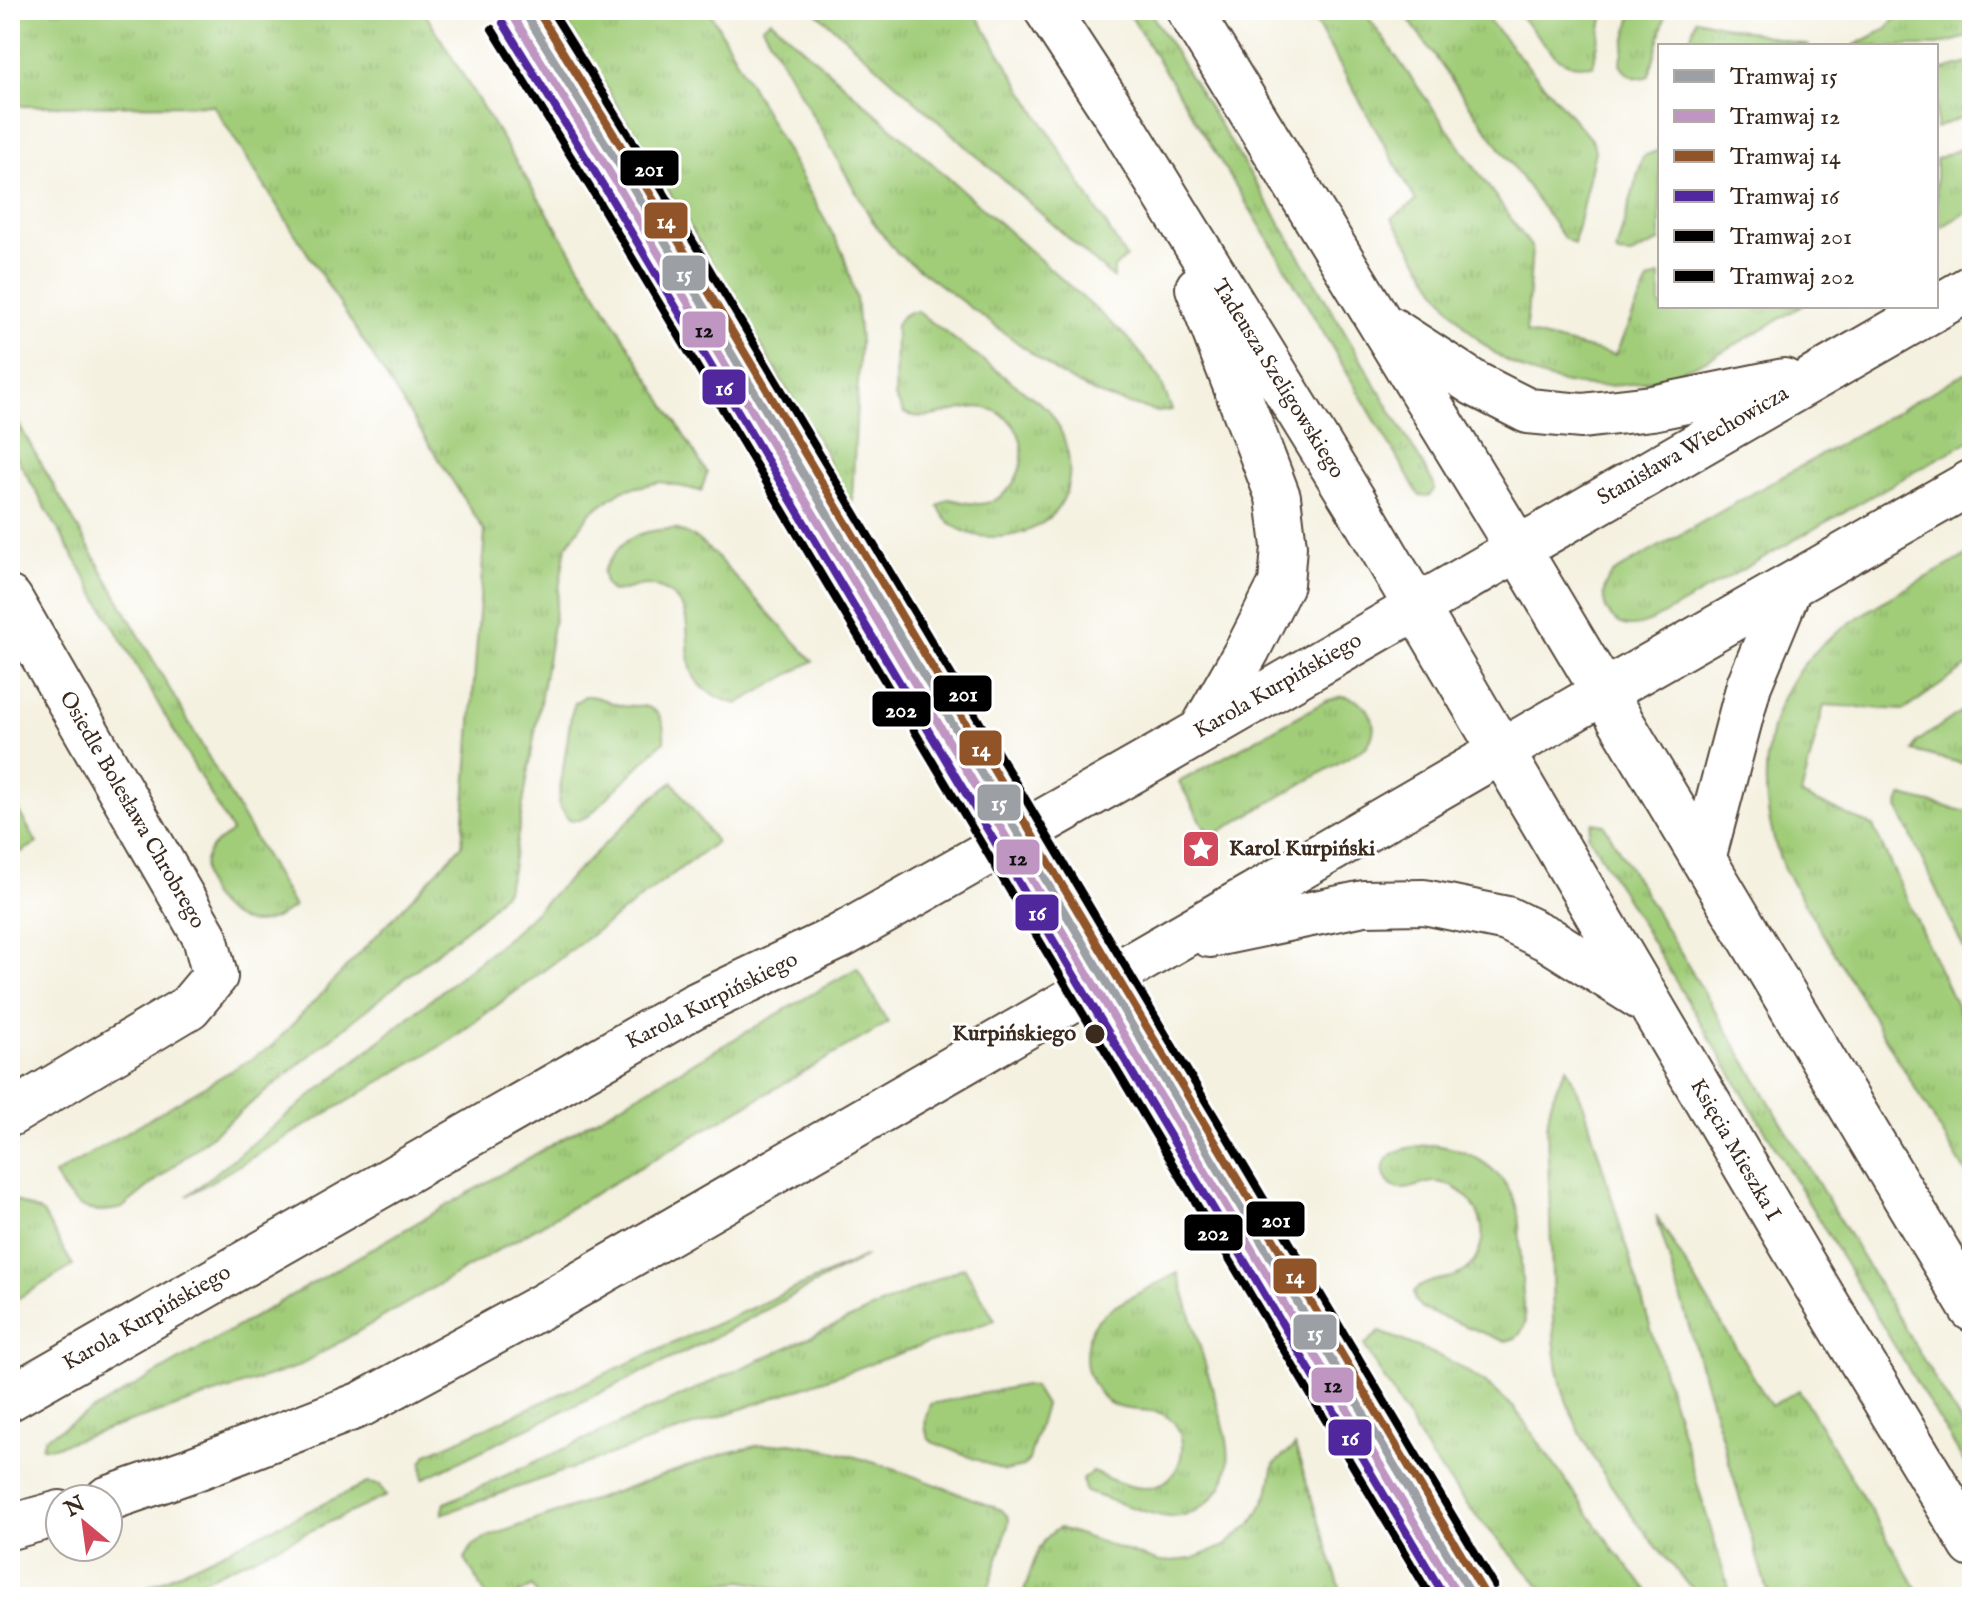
<svg xmlns="http://www.w3.org/2000/svg" width="1982" height="1607" font-family="'IM FELL English',serif">
<style>
.grass{fill:url(#grass-tufts);stroke:#6e7c4c;stroke-width:2}
.lines{fill:none;stroke-linecap:round;stroke-linejoin:round}
.minor-casing{stroke:#57483b;stroke-width:48}
.minor{stroke:#fff;stroke-width:44}
.tram-1-casing{stroke:#fff;stroke-width:14}
.tram-2-casing{stroke:#fff;stroke-width:14}
.tram-3-casing{stroke:#fff;stroke-width:14}
.tram-4-casing{stroke:#fff;stroke-width:14}
.tram-5-casing{stroke:#fff;stroke-width:14}
.tram-6-casing{stroke:#fff;stroke-width:14}
.tram-1{stroke:#9c9fa3;stroke-width:8}
.tram-2{stroke:#bf96c2;stroke-width:8}
.tram-3{stroke:#915429;stroke-width:8}
.tram-4{stroke:#51279e;stroke-width:8}
.tram-5{stroke:#000;stroke-width:8}
.tram-6{stroke:#000;stroke-width:8}
.stop-dot{fill:#3b2a1e;stroke:#fff;stroke-width:3}
.labels{text-anchor:middle;dominant-baseline:central;stroke-width:6;stroke-linejoin:round;paint-order:stroke}
.street-label{font-size:22px;fill:#3b2a1e;stroke:#fff}
.poi-label{font-size:22px;font-weight:bold;fill:#3b2a1e;stroke:#fff;text-anchor:start}
.stop-label{font-size:22px;font-weight:bold;fill:#3b2a1e;stroke:#fff;text-anchor:end}
.line-badge{stroke:#fff;stroke-width:3}
.badge-label{font-size:22px;text-anchor:middle;font-weight:bold;fill:#fff}
.pale-badge-label{font-size:22px;text-anchor:middle;font-weight:bold;fill:#111}
</style>
<defs>
<pattern id="grass-tufts" width="24" height="20" patternUnits="userSpaceOnUse" patternTransform="scale(2)"><rect width="24" height="20" fill="#a1cd79"/><path d="M3 7l-1-3M5 7V3M7 7l1-3M15 17l-1-3M17 17v-4M19 17l1-3" fill="none" stroke="#8cb068"/></pattern>
</defs>
<rect width="100%" height="100%" fill="#fff"/>
<filter id="ink" filterUnits="userSpaceOnUse"><feTurbulence type="fractalNoise" baseFrequency=".0125" numOctaves="2"/><feDisplacementMap in="SourceGraphic" scale="16" xChannelSelector="R" yChannelSelector="G"/><feConvolveMatrix kernelMatrix="1 2 1 2 8 2 1 2 1" color-interpolation-filters="sRGB"/></filter>
<filter id="wash" filterUnits="userSpaceOnUse"><feTurbulence type="fractalNoise" baseFrequency=".006" numOctaves="4" result="noise"/><feDisplacementMap in="SourceGraphic" scale="32" xChannelSelector="R" yChannelSelector="G"/><feGaussianBlur stdDeviation="1.8" result="paint"/><feColorMatrix in="noise" values="0 0 0 0 0 0 0 0 0 0 0 0 0 0 0 0 0 1.4 0 .05"/><feComposite in="paint" operator="in"/></filter>
<g filter="url(#wash)">
<rect width="100%" height="100%" fill="#f4f1e0"/>
<!-- grass -->
<path class="grass" d="M10 10H423L707 473 701 491 661 482 623 490 591 512 566 547 512 870 506 890 488 911 122 1208C85 1217 72 1206 54 1175L271 1047 462 845 485 532 213 105 22 106 10 90Z
M560 10H709L843 253 856 298 860 342 852 500 850 511 844 518 826 454Z
M814 10H973L1126 257 1114 268V279Z
M1127 10H1149L1279 221 1434 484V490L1429 496 1419 495 1416 490 1263 230Z
M1309 10H1363L1532 248 1526 333 1615 355 1648 281 1660 275V306H1802C1761 329 1721 356 1677 372 1601 400 1519 387 1464 325 1436 293 1415 254 1392 218L1416 201Z
M1402 10H1480L1593 142 1595 151 1574 244 1564 238Z
M1515 10H1605L1593 66 1569 64 1558 59Z
M1633 10H1667L1649 76C1636 81 1627 76 1620 64Z
M1903 10H1972V36L1934 46H1853L1886 29Z
M1696 19 1810 46H1688Z
M771 20 1129 339 1159 377 1172 410 1158 412 1118 401 1095 393 1061 375 897 253 873 222 762 26Z
M1972 62V113L1936 128V72Z
M1972 144V209L1936 230V159Z
M1660 150V241L1631 255 1618 254 1616 251 1643 156Z
M910 312H918L1048 409C1070 439 1081 486 1051 516 1023 544 955 547 938 506L948 499C962 501 976 507 990 502 1027 488 1035 432 999 413 967 395 936 427 904 413L895 397 896 324 902 316Z
M1972 369V439L1659 617C1650 622 1639 627 1628 626 1601 621 1596 586 1616 571Z
M10 409 294 907C281 915 270 923 254 923 219 922 189 876 212 847 217 841 226 837 232 832L10 446Z
M676 529 696 538 713 553 813 661 737 704C720 699 700 691 693 674 681 646 699 607 665 591 660 589 653 585 648 585 636 584 624 592 612 592L605 584 603 572C621 537 638 530 676 529Z
M1972 552V663L1904 710 1824 705 1801 795 1873 826 1972 1040V1183L1784 869C1754 795 1758 704 1821 646 1864 607 1922 581 1972 552Z
M585 696C600 695 609 704 623 706 629 707 636 705 643 706 661 709 665 725 664 741L589 816 579 820H569L558 803 571 715 575 703Z
M1342 696C1368 699 1384 725 1366 747L1210 837 1179 782 1326 701Z
M1972 704V766L1913 751 1917 742Z
M673 782 716 842 449 1041 187 1196 511 935 651 799Z
M10 796 37 843 10 858Z
M1902 796 1972 813V966L1898 808Z
M1592 823 1604 825 1972 1441V1475L1588 835Z
M857 968 888 1023 297 1367 54 1447H42L45 1438Z
M1567 1067 1584 1105 1731 1597H1700C1652 1545 1583 1459 1563 1390 1552 1353 1553 1314 1552 1275 1550 1227 1549 1178 1547 1129 1549 1105 1554 1088 1567 1067Z
M1431 1145C1469 1148 1504 1168 1516 1206 1520 1217 1519 1231 1520 1242 1521 1269 1523 1296 1525 1323 1521 1336 1517 1339 1504 1341L1422 1309 1415 1300 1414 1292C1433 1270 1470 1290 1481 1245 1488 1216 1466 1185 1436 1182 1423 1181 1406 1194 1394 1187 1389 1185 1385 1178 1384 1173 1380 1149 1416 1146 1431 1145Z
M10 1198 43 1213 73 1266 10 1303Z
M1656 1215 1771 1406 1799 1390 1922 1597H1769Z
M867 1256 705 1342 423 1479 422 1463 427 1454Z
M964 1267 995 1320 442 1514 445 1503Z
M1178 1273 1226 1434C1228 1446 1230 1458 1227 1471 1222 1496 1195 1518 1169 1517 1151 1516 1105 1498 1086 1492L1082 1480 1092 1472C1108 1478 1128 1488 1145 1488 1177 1488 1192 1448 1175 1424 1159 1403 1134 1415 1113 1405 1102 1400 1095 1387 1090 1377 1082 1358 1086 1329 1103 1315 1117 1302 1159 1283 1178 1273Z
M1380 1332C1433 1352 1475 1368 1515 1409L1614 1550 1653 1597H1550L1472 1511 1430 1456 1364 1345Z
M1024 1385 1034 1387 1045 1405 1029 1460 1023 1467 1005 1471 932 1442C922 1431 925 1417 930 1404Z
M790 1443C864 1453 933 1484 1002 1510L1009 1518 1008 1526 986 1597H815L743 1581 717 1584 692 1597H538L532 1586 514 1597H487L465 1559 472 1546 488 1537 723 1454 756 1446Z
M1295 1446 1343 1597H1022C1031 1575 1036 1538 1060 1528L1159 1562 1192 1559 1225 1546 1253 1522 1268 1494 1274 1464Z
M367 1483 380 1485 386 1496 167 1597H128Z"/>
</g>
<g filter="url(#ink)">
<g class="lines">
<defs>
<path id="minor" d="M1047 10 1121 123 1360 511 1803 1264 1972 1545
M1189 10 1517 547 1972 1309
M1198 288 1278 497 1284 546 1281 584 1248 649 1203 728
M1390 329 1475 384 1528 411 1582 416 1652 408 1784 381
M10 599 205 937 215 976 189 1007 10 1114
M1703 859 1749 685 1789 588
M1210 935 1364 903 1424 902 1507 919 1548 939 1643 999
M10 1398 694 1006 839 937 1162 754 1972 287
M107 1499 191 1470 362 1404 544 1305 1604 692 1972 482
M10 1527 60 1513"/>
</defs>
<!-- minor casing -->
<use href="#minor" class="minor-casing"/>
<!-- minor -->
<use href="#minor" class="minor"/>
<defs>
<path id="tram-1" d="M523 10 627 178 1473 1597"/>
<path id="tram-2" d="M513 16 617 184 1459 1597"/>
<path id="tram-3" d="M537 10 637 172 1483 1591"/>
<path id="tram-4" d="M503 23 606 190 1445 1597"/>
<path id="tram-5" d="M551 10 648 166 1494 1585"/>
<path id="tram-6" d="M492 29 596 197 1431 1597"/>
</defs>
<!-- tram-1 casing -->
<use href="#tram-1" class="tram-1-casing"/>
<!-- tram-2 casing -->
<use href="#tram-2" class="tram-2-casing"/>
<!-- tram-3 casing -->
<use href="#tram-3" class="tram-3-casing"/>
<!-- tram-4 casing -->
<use href="#tram-4" class="tram-4-casing"/>
<!-- tram-5 casing -->
<use href="#tram-5" class="tram-5-casing"/>
<!-- tram-6 casing -->
<use href="#tram-6" class="tram-6-casing"/>
<!-- tram-1 -->
<use href="#tram-1" class="tram-1"/>
<!-- tram-2 -->
<use href="#tram-2" class="tram-2"/>
<!-- tram-3 -->
<use href="#tram-3" class="tram-3"/>
<!-- tram-4 -->
<use href="#tram-4" class="tram-4"/>
<!-- tram-5 -->
<use href="#tram-5" class="tram-5"/>
<!-- tram-6 -->
<use href="#tram-6" class="tram-6"/>
</g>
</g>
<!-- icons -->
<defs>
<symbol id="sight-square" viewBox="-11 -11 22 22"><rect x="-9" y="-9" width="18" height="18" rx="4" fill="#d1495b" stroke="#fff"/><path d="M0-6L1.8-2.2L6-1.7L2.9 1.2L3.7 5.4L0 3.3L-3.7 5.4L-2.9 1.2L-6-1.7L-1.8-2.2Z" fill="#fff"/></symbol>
</defs>
<g fill-rule="evenodd">
<use href="#sight-square" x="1179" y="827" width="44" height="44"/>
</g>
<!-- markers -->
<circle class="stop-dot" cx="1095" cy="1034" r="11"/>
<g class="labels">
<!-- street labels -->
<g class="street-label">
<text transform="translate(1278 379) rotate(58)">Tadeusza Szeligowskiego</text>
<text transform="translate(1693 446) rotate(-30)">Stanisława Wiechowicza</text>
<text transform="translate(1278 686) rotate(-30)">Karola Kurpińskiego</text>
<text transform="translate(132 810) rotate(60)">Osiedle Bolesława Chrobrego</text>
<text transform="translate(712 1001) rotate(-27)">Karola Kurpińskiego</text>
<text transform="translate(1735 1150) rotate(60)">Księcia Mieszka I</text>
<text transform="translate(147 1318) rotate(-30)">Karola Kurpińskiego</text>
</g>
<!-- poi labels -->
<g class="poi-label">
<text x="1229" y="849">Karol Kurpiński</text>
</g>
<!-- stop labels -->
<g class="stop-label">
<text x="1076" y="1034">Kurpińskiego</text>
</g>
</g>
<g class="line-badge">
<rect x="619" y="149" width="61" height="38" rx="8" fill="#000"/>
<rect x="643" y="201" width="46" height="39" rx="8" fill="#915429"/>
<rect x="661" y="254" width="46" height="38" rx="8" fill="#9c9fa3"/>
<rect x="681" y="310" width="46" height="39" rx="8" fill="#bf96c2"/>
<rect x="701" y="368" width="46" height="38" rx="8" fill="#51279e"/>
<rect x="932" y="674" width="61" height="39" rx="8" fill="#000"/>
<rect x="871" y="690" width="61" height="38" rx="8" fill="#000"/>
<rect x="958" y="729" width="45" height="38" rx="8" fill="#915429"/>
<rect x="976" y="783" width="46" height="39" rx="8" fill="#9c9fa3"/>
<rect x="995" y="838" width="46" height="38" rx="8" fill="#bf96c2"/>
<rect x="1014" y="893" width="46" height="39" rx="8" fill="#51279e"/>
<rect x="1245" y="1200" width="61" height="38" rx="8" fill="#000"/>
<rect x="1183" y="1213" width="61" height="39" rx="8" fill="#000"/>
<rect x="1272" y="1257" width="46" height="38" rx="8" fill="#915429"/>
<rect x="1292" y="1313" width="46" height="38" rx="8" fill="#9c9fa3"/>
<rect x="1310" y="1366" width="45" height="38" rx="8" fill="#bf96c2"/>
<rect x="1327" y="1418" width="46" height="39" rx="8" fill="#51279e"/>
</g>
<g class="badge-label">
<text x="649" y="176">201</text>
<text x="666" y="228">14</text>
<text x="684" y="281">15</text>
<text x="724" y="395">16</text>
<text x="963" y="701">201</text>
<text x="901" y="717">202</text>
<text x="981" y="756">14</text>
<text x="999" y="810">15</text>
<text x="1037" y="920">16</text>
<text x="1276" y="1227">201</text>
<text x="1213" y="1240">202</text>
<text x="1295" y="1283">14</text>
<text x="1315" y="1340">15</text>
<text x="1350" y="1445">16</text>
</g>
<g class="pale-badge-label">
<text x="704" y="337">12</text>
<text x="1018" y="865">12</text>
<text x="1333" y="1392">12</text>
</g>
<!-- margin -->
<rect width="1982" height="1607" fill="none" stroke="#fff" stroke-width="40"/>
<!-- legend -->
<rect x="1658" y="44" width="280" height="264" fill="#ffffff" stroke="#b1aaa5" stroke-width="2"/>
<rect x="1674" y="70" width="40" height="12" fill="#9c9fa3" stroke="#b1aaa5" stroke-width="2"/>
<text x="1730" y="84" font-size="24" fill="#3b2a1e">Tramwaj 15</text>
<rect x="1674" y="110" width="40" height="12" fill="#bf96c2" stroke="#b1aaa5" stroke-width="2"/>
<text x="1730" y="124" font-size="24" fill="#3b2a1e">Tramwaj 12</text>
<rect x="1674" y="150" width="40" height="12" fill="#915429" stroke="#b1aaa5" stroke-width="2"/>
<text x="1730" y="164" font-size="24" fill="#3b2a1e">Tramwaj 14</text>
<rect x="1674" y="190" width="40" height="12" fill="#51279e" stroke="#b1aaa5" stroke-width="2"/>
<text x="1730" y="204" font-size="24" fill="#3b2a1e">Tramwaj 16</text>
<rect x="1674" y="230" width="40" height="12" fill="#000000" stroke="#b1aaa5" stroke-width="2"/>
<text x="1730" y="244" font-size="24" fill="#3b2a1e">Tramwaj 201</text>
<rect x="1674" y="270" width="40" height="12" fill="#000000" stroke="#b1aaa5" stroke-width="2"/>
<text x="1730" y="284" font-size="24" fill="#3b2a1e">Tramwaj 202</text>
<!-- north arrow -->
<g transform="translate(84 1523) rotate(331)"><circle r="38" fill="#ffffff" stroke="#b1aaa5" stroke-width="2"/>
<path d="M0-6L14 30L0 20L-14 30Z" fill="#d1495b"/>
<text y="-12" font-size="22" font-weight="bold" text-anchor="middle" fill="#3b2a1e">N</text>
</g>
</svg>
